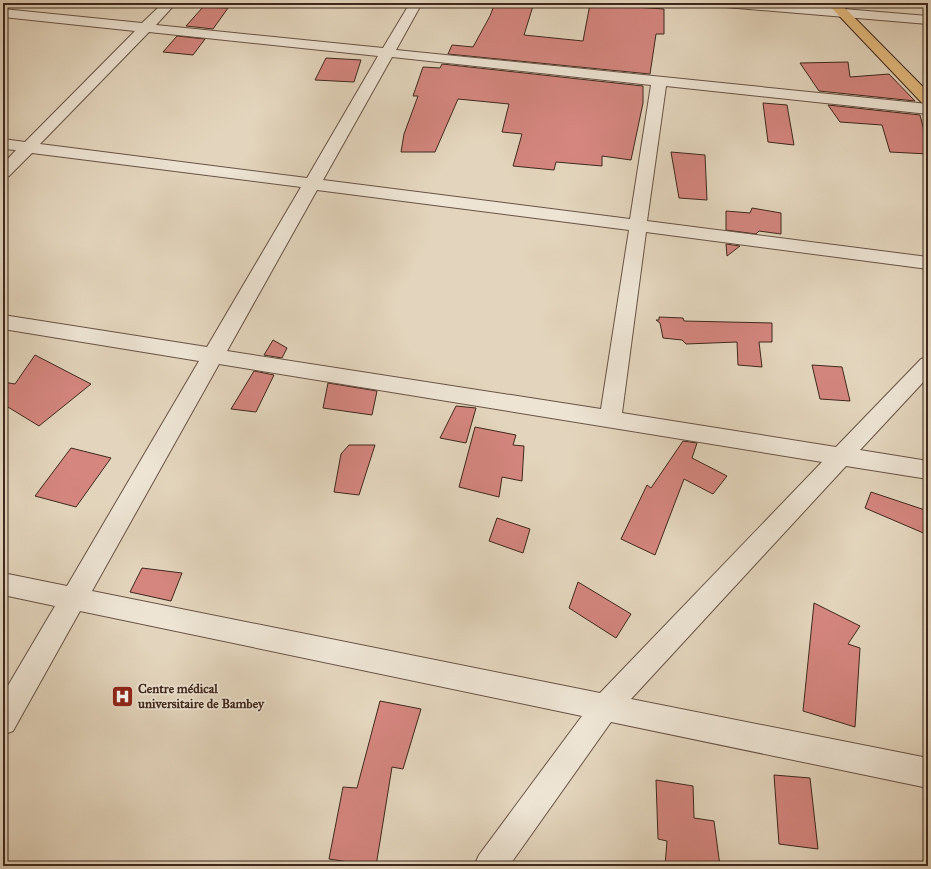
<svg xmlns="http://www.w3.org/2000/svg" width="931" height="869" font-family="'IM FELL Great Primer',serif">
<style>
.building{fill:#d4867f;stroke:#3f281d}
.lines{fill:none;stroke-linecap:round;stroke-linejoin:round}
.minor-casing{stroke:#685345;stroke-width:2}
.primary-casing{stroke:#3f281d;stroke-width:2}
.minor{fill:#ede4d4;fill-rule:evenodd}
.primary{fill:#e2ba7e;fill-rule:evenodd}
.labels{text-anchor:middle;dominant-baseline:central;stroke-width:3.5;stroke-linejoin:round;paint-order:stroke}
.near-poi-label{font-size:13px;font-weight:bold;fill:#3f281d;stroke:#ede4d4;text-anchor:start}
</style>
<rect width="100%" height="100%" fill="#e3d5bd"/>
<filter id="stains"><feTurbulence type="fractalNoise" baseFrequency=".005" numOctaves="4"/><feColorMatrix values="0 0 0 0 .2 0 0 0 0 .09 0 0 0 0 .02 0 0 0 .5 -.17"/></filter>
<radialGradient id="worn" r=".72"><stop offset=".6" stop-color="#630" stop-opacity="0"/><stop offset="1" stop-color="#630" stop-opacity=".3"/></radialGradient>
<!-- building -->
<path class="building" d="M495 3 533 6 524 35 583 41 590 4 664 9V34H656L650 74 448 54 452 45 473 47 490 16Z
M203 7 228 8 213 29 186 26Z
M177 36 205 39 193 55 163 52Z
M326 58 361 60 354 82 315 80Z
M848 62 850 77 889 74 915 101 819 91 800 63Z
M442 64 643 86V103L631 160 602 156V166L556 162 554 170 513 166 522 134 502 132 509 104 458 99 435 152H401L404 134 418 96H413L423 67 440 68Z
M763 103 787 105 794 145 768 142Z
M828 105 920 115 928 147V154L890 152 882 125 840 122Z
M671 152 705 155 707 200 679 198Z
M752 208 781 213V234L759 231 756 234 726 230V211L750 213Z
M726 244 740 246 727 256Z
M659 317 683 318 684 321 772 323V342H759L762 367 738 365 737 342 686 344 682 340 663 338 660 323 656 320H659Z
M273 340 287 348 282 358 264 355Z
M35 355 91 384 39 426 3 404V382L15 384Z
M812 365 842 367 850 401 820 399Z
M254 371 274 375 256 412 231 409Z
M328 383 377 391 372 415 323 408Z
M456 406 476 408 466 443 440 438Z
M475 427 516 435 513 445 524 446 522 481 502 477 499 497 459 487Z
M683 441 697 443 692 458 727 476 713 494 684 479 655 555 621 539 647 485 651 488Z
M349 445H375L359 495 334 492 341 454Z
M71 448 111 458 76 507 35 496Z
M871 492 928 511V535L865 508Z
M497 518 530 529 523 553 489 541Z
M142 568 182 573 171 601 130 592Z
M578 582 631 614 616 638 569 608Z
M814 603 860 626 848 644 860 648 855 727 803 711Z
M380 701 421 709 403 769 392 767 376 866 329 859 343 787 357 788Z
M774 775 810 778 818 849 779 844Z
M656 780 693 786 694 818 714 821 720 866H665L667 841 658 839Z"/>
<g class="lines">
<defs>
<path id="minor" d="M163 3H176L156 25 383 48 410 3H422L396 50 928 104V114L666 86 647 221 928 257V269L646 232 622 413 836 447 921 359 928 357V377L860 450 928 461V479L846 466 631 699 928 758V788L611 722 509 866H474L479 855 582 716 80 611 13 731 3 735V694L55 606 3 595V573L67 586 199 361 3 329V315L207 347 301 187 32 153 9 176 3 178V164L16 150 3 149V139L25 142 135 31 3 17V9L142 23ZM149 32 378 56 307 178 40 144ZM392 57 651 85 630 219 323 180ZM317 190 629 230 601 409 227 351ZM219 364 822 462 600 693 92 591Z
M719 3H771L928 16V24L725 7 720 6Z"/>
<path id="primary" d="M827 3H840L928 92V105L923 104Z"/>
</defs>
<!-- minor casing -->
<use href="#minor" class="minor-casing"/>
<!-- primary casing -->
<use href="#primary" class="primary-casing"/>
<!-- minor -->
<use href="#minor" class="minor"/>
<!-- primary -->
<use href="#primary" class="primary"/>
</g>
<!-- icons -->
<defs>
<symbol id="hospital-square" viewBox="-11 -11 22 22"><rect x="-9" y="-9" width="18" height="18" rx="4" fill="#8f2418" stroke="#ede4d4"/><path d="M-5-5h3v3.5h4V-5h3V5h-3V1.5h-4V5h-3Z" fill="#fff"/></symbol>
</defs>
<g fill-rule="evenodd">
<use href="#hospital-square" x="110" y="684" width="25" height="25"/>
</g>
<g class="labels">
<!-- near-poi labels -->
<g class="near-poi-label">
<text x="138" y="689">Centre médical<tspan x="138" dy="15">universitaire de Bambey</tspan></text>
</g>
</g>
<!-- margin -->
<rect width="931" height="869" fill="none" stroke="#e3d5bd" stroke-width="16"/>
<rect x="4" y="4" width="923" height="861" fill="none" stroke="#3f281d" stroke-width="2"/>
<rect x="8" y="8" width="915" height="853" fill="none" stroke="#3f281d"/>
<rect width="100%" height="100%" filter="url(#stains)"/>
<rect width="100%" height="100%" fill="url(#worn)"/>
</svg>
